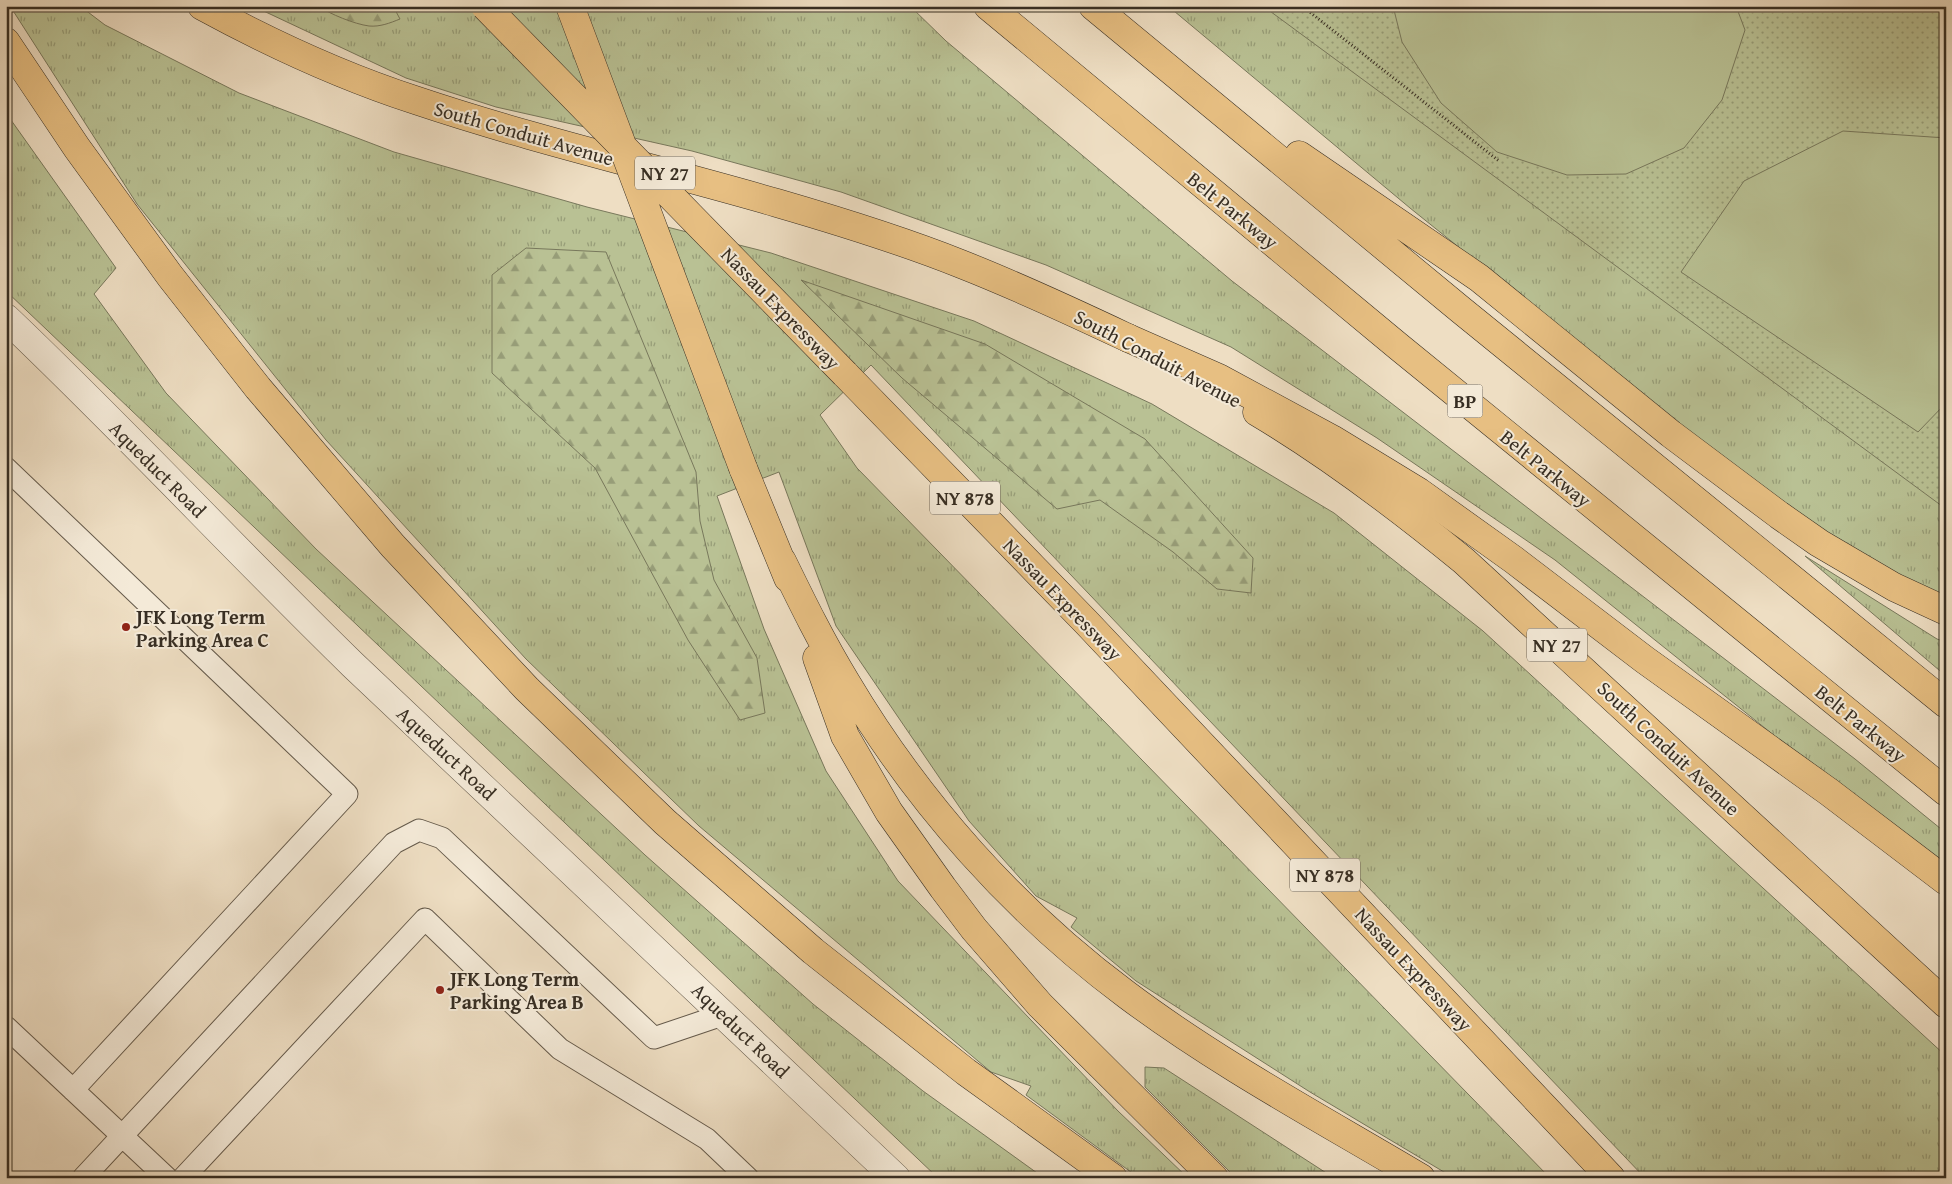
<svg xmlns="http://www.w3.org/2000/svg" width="1952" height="1184" font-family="'Gentium Book Plus',serif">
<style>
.grass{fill:url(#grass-tufts);stroke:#78785c}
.forest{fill:url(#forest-firs);stroke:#78785c}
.park{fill:url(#park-dots);stroke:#78785c}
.pitch{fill:#b9c194;stroke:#78785c}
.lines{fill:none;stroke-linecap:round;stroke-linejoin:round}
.service-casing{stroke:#655a4b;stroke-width:23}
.minor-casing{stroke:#655a4b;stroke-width:29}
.primary-casing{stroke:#372e23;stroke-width:29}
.trunk-casing{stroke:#372e23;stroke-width:29}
.motorway-casing{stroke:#372e23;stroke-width:29}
.path{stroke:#372e23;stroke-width:3;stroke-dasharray:1 2.5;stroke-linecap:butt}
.service{stroke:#f4ead8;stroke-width:21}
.minor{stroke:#f4ead8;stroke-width:28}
.primary{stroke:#e7bf82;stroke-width:28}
.trunk{stroke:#e7bf82;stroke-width:28}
.motorway{stroke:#e7bf82;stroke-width:28}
.motorway-bridge-casing{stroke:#372e23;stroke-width:29;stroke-linecap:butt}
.motorway-bridge{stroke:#e7bf82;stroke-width:28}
.poi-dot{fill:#8f2418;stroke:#f4ead8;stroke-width:2}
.labels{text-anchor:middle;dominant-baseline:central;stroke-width:4;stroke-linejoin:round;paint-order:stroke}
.shield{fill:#f4ead8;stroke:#706659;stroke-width:1}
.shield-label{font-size:19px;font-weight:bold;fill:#372e23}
.street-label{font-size:20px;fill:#372e23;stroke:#f4ead8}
.poi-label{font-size:20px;font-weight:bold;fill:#372e23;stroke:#f4ead8;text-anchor:start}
</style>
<defs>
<pattern id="grass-tufts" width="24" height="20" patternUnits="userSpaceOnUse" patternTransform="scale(1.25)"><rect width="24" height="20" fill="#b9c194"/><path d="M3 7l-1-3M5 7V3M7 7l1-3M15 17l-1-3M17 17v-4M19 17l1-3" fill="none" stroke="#979d78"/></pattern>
<pattern id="forest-firs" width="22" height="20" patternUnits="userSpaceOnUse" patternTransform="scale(1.25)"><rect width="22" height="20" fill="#b9c194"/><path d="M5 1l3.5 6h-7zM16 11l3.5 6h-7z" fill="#979d78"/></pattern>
<pattern id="park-dots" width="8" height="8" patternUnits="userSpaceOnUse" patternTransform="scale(1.25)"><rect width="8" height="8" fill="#b9c194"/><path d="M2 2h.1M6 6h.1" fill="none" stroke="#979d78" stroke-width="1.8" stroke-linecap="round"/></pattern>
</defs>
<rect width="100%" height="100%" fill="#eedec3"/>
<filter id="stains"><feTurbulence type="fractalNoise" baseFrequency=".004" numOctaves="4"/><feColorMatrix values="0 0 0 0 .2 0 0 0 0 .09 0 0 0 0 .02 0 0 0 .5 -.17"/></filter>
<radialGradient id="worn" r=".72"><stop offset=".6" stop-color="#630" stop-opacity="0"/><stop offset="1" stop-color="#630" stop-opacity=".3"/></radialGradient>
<!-- grass -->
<path class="grass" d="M10 6H80L105 25 239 93 394 152 587 207 771 253 974 321 1152 404 1334 513 1483 631 1946 1056V1178H1645L871 365 820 415 857 468 1550 1178H1454L1310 1092 1136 981 1071 927 1077 918 1036 896 969 821 836 626 779 472 717 496 764 629 826 771 898 881 1118 1111 1188 1178H1139L1026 1095 1031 1086 991 1072 699 826 526 659 326 440 137 204Z
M253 6H910L946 41 1232 281 1855 759 1946 833V873L1555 560 1377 438 1231 347 1046 265 841 192 692 151 496 107 406 78Z
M1168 6H1946V597L1875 564 1751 482 1410 208Z
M6 113 116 268 94 294 166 393 316 549 645 855 813 1004 923 1091 1044 1178H938L6 291Z
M1805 556 1937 639 1946 642V676Z
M1145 1067 1164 1068 1334 1178H1236L1145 1087Z"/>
<!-- forest -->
<path class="forest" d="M318 6H393L400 19C390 23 380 27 369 26 354 24 330 14 318 6Z
M526 248 606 252 696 472 700 521 714 580 757 658 765 713 740 720 688 640 595 468 492 373V275Z
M801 280 985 344 1145 439 1253 558 1251 593 1217 589 1173 552 1100 500 1057 509 902 378Z"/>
<!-- park -->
<path class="park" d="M1263 6H1946V509Z"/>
<!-- pitch -->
<path class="pitch" d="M1393 6H1736L1745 30 1722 100 1684 148 1626 174 1567 175 1497 152 1441 103 1402 42Z
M1843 131 1946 138V403L1918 432 1681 272 1744 181Z"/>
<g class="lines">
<defs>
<path id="service" d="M6 468 347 794 73 1090
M6 1027 167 1178
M83 1178 394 843 419 830 442 838 654 1038 725 1014
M183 1178 425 919 560 1049 707 1139 748 1178"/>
<path id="minor" d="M6 318C125 431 236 551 353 665L896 1178"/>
<path id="primary" d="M1257 412C1331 456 1398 507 1464 561L1946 1004"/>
<path id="trunk" d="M202 6C270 43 341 76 415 100 534 140 656 168 777 203 839 221 901 240 961 264 1017 286 1073 312 1128 338
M6 42 77 148 170 276 258 388 393 546 527 689 665 822 813 951 966 1072 1113 1178"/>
<path id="motorway" d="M988 6 1399 347 1946 792
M1093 6 1461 310 1946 704
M1299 155 1479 278 1671 434 1779 515 1819 543 1894 587 1946 611
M1128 338 1219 378 1332 439 1419 492 1514 560 1645 660 1829 792 1946 881
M845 374 1086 622 1611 1178
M743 468 788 578
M782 561C802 602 822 643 846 682 918 803 1014 911 1127 995 1219 1064 1322 1119 1421 1178
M817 658 845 736 889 812 943 888 974 929 1040 1005 1214 1178"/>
</defs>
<!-- service casing -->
<use href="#service" class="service-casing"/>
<!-- minor casing -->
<use href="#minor" class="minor-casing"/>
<!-- primary casing -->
<use href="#primary" class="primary-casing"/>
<!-- trunk casing -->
<use href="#trunk" class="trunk-casing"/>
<!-- motorway casing -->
<use href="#motorway" class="motorway-casing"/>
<!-- path -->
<path class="path" d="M1302 6 1499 161"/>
<!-- service -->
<use href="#service" class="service"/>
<!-- minor -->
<use href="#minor" class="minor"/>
<!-- primary -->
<use href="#primary" class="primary"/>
<!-- trunk -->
<use href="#trunk" class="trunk"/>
<!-- motorway -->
<use href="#motorway" class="motorway"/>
<defs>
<path id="motorway-bridge" d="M485 6 845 374
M570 6 743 468"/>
</defs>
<!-- motorway-bridge casing -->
<use href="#motorway-bridge" class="motorway-bridge-casing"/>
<!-- motorway-bridge -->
<use href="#motorway-bridge" class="motorway-bridge"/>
</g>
<!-- markers -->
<g class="poi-dot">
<circle cx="126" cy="627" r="5"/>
<circle cx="440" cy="990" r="5"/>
</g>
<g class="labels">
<!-- shield labels -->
<g class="shield">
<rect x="635" y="156.5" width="60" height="33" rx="4"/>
<rect x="1447.5" y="384.5" width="35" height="33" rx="4"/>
<rect x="930" y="481.5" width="70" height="33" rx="4"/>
<rect x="1527" y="628.5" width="60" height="33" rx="4"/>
<rect x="1290" y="858.5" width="70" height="33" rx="4"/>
</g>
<g class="shield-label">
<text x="665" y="173">NY 27</text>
<text x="1465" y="401">BP</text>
<text x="965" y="498">NY 878</text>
<text x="1557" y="645">NY 27</text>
<text x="1325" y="875">NY 878</text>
</g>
<!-- street labels -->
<g class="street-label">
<text transform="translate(524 133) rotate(16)">South Conduit Avenue</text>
<text transform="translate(1233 210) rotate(39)">Belt Parkway</text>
<text transform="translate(781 308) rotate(46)">Nassau Expressway</text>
<text transform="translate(1158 358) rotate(28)">South Conduit Avenue</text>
<text transform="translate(1546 468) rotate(39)">Belt Parkway</text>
<text transform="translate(158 469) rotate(45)">Aqueduct Road</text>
<text transform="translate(1063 599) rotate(46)">Nassau Expressway</text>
<text transform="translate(1861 723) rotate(39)">Belt Parkway</text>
<text transform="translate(1669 748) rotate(43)">South Conduit Avenue</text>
<text transform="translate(447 753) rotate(43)">Aqueduct Road</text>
<text transform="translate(1414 969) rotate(47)">Nassau Expressway</text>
<text transform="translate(741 1030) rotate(44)">Aqueduct Road</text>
</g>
<!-- poi labels -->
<g class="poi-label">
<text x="136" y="616">JFK Long Term<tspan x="136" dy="23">Parking Area C</tspan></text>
<text x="450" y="978">JFK Long Term<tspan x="450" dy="23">Parking Area B</tspan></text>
</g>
</g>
<!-- margin -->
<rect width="1952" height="1184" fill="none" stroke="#eedec3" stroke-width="25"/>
<rect x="8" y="8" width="1937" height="1169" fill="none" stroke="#372e23" stroke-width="2.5"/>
<rect x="12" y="12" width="1927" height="1159" fill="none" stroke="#372e23"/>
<rect width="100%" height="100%" filter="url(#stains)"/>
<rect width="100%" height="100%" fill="url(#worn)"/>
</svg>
